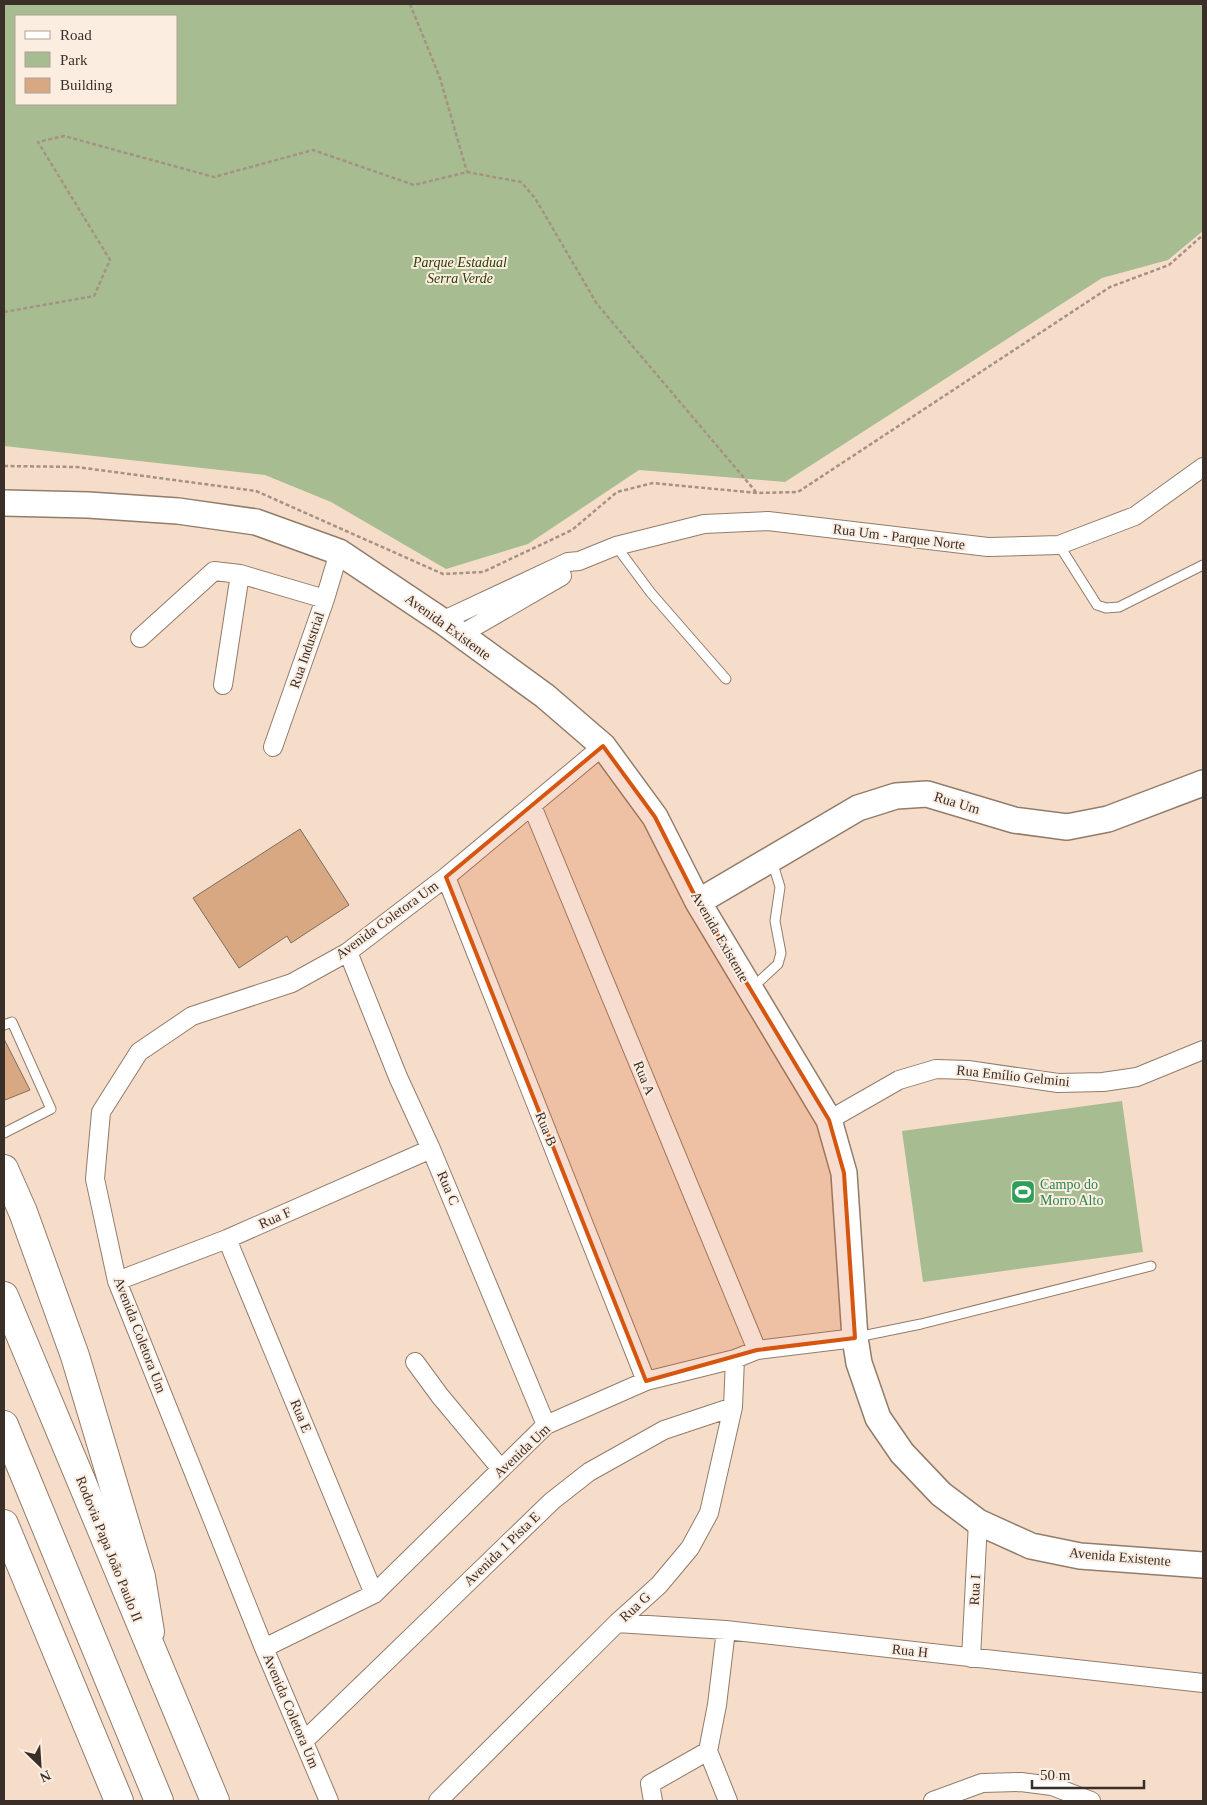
<svg xmlns="http://www.w3.org/2000/svg" width="1207" height="1805" font-family="Georgia,serif">
<style>
.green{fill:#a7bd91;fill-rule:evenodd}
.building{fill:#d7a881;stroke:#826c5b}
.lines{fill:none;stroke-linecap:round;stroke-linejoin:round}
.lane-casing{stroke:#927c6a;stroke-width:11}
.street-casing{stroke:#927c6a;stroke-width:20}
.secondary-casing{stroke:#927c6a;stroke-width:28}
.primary-casing{stroke:#927c6a;stroke-width:30}
.highway-casing{stroke:#927c6a;stroke-width:30}
.path{stroke:#a59284;stroke-width:2.5;stroke-dasharray:4 2.5;stroke-linecap:butt}
.lane{stroke:#fff;stroke-width:9}
.street{stroke:#fff;stroke-width:18}
.secondary{stroke:#fff;stroke-width:25}
.primary{stroke:#fff;stroke-width:28}
.highway{stroke:#fff;stroke-width:28}
.marked{fill:#d6550f;fill-opacity:0.2;stroke:#d6550f;stroke-width:4;stroke-linejoin:round}
.labels{text-anchor:middle;dominant-baseline:central;stroke-width:4;stroke-linejoin:round;paint-order:stroke}
.park-label{font-size:14px;font-style:italic;fill:#283e04;stroke:#fcede1}
.street-label{font-size:14px;fill:#392f28;stroke:#fcede1}
.leisure-label{font-size:14px;fill:#27864d;stroke:#fcede1;text-anchor:start}
</style>
<rect width="100%" height="100%" fill="#f6ddca"/>
<!-- green -->
<path class="green" d="M4 4H1203V231L1168 260 1102 278 785 482 639 470 528 544 446 569 331 502 265 475 4 446ZM16 16H176V104H16Z
M1122 1101 1143 1252 923 1282 902 1131Z"/>
<!-- building -->
<path class="building" d="M300 829 349 905 291 943 287 936 239 968 193 898Z
M4 1039 30 1090 5 1100 4 1097Z"/>
<g class="lines">
<defs>
<path id="lane" d="M1059 545 1097 605 1106 608 1119 607 1203 565
M616 546 651 593 726 679
M752 988 778 964 781 953 775 921 780 887 772 861
M4 1025 12 1022 51 1109 4 1133
M857 1337 921 1324 1151 1266"/>
<path id="street" d="M442 621 568 562 579 561 616 546 704 524 768 521 988 547 1059 545 1135 516 1203 467
M460 635 562 576
M140 638 214 571 240 574 325 599
M223 685 240 574
M273 747 325 599 339 552
M532 806 757 1350
M446 877 646 1381
M348 952 398 1077 431 1149 546 1425
M829 1120 899 1080 936 1069 968 1070 1058 1083 1103 1082 1137 1077 1203 1050
M227 1239 374 1594
M117 1281 227 1239 431 1149
M415 1362 440 1396 501 1469
M617 1623 726 1630 1203 1683
M264 1648 374 1594 546 1425 646 1381 735 1359 757 1350 855 1338
M971 1658 978 1522
M304 1741 552 1501 589 1472 664 1430 733 1407
M708 1751 728 1801
M329 1801 264 1648 117 1281 95 1179 101 1112 139 1052 192 1016 292 983 348 952 446 877 603 746
M438 1801 617 1623 659 1585 690 1548 709 1513 733 1407 735 1359
M653 1801 650 1784 708 1751 717 1705 726 1630
M933 1801 982 1783 1021 1782 1052 1786 1091 1801"/>
<path id="secondary" d="M4 503 88 505 178 511 256 522 339 552 442 621 545 696 603 746 655 817 698 902 829 1120 844 1173 855 1338 859 1363 878 1418 902 1453 941 1494 978 1522 1031 1546 1080 1556 1203 1565
M698 902 858 808 896 796 927 794 1014 820 1067 827 1108 819 1203 783"/>
<path id="primary" d="M4 1169 23 1212 75 1356 141 1577 150 1632
M4 1524 119 1801"/>
<path id="highway" d="M4 1296 215 1801
M4 1425 159 1801"/>
</defs>
<!-- lane casing -->
<use href="#lane" class="lane-casing"/>
<!-- street casing -->
<use href="#street" class="street-casing"/>
<!-- secondary casing -->
<use href="#secondary" class="secondary-casing"/>
<!-- primary casing -->
<use href="#primary" class="primary-casing"/>
<!-- highway casing -->
<use href="#highway" class="highway-casing"/>
<!-- path -->
<path class="path" d="M410 4 440 78 467 172
M4 312 94 296 110 260 38 142 64 136 214 177 313 150 414 185 467 172 521 182 535 198 597 304 756 492
M4 466 77 467 256 491 443 574 483 572 572 530 617 492 653 483 757 493 798 492 1110 287 1169 265 1203 235"/>
<!-- lane -->
<use href="#lane" class="lane"/>
<!-- street -->
<use href="#street" class="street"/>
<!-- secondary -->
<use href="#secondary" class="secondary"/>
<!-- primary -->
<use href="#primary" class="primary"/>
<!-- highway -->
<use href="#highway" class="highway"/>
</g>
<!-- marked area -->
<path class="marked" d="M603 746 655 817 698 902 829 1120 844 1173 855 1338 757 1350 646 1381 446 877Z"/>
<!-- icons -->
<defs>
<symbol id="stadium-square" viewBox="-11 -11 22 22"><rect x="-9" y="-9" width="18" height="18" rx="4" fill="#2e9e5b" stroke="#fcede1"/><path d="M0-5a6.5 5 0 1 0 0 10a6.5 5 0 1 0 0-10ZM-3.5-1.8h7v3.6h-7Z" fill="#fff"/></symbol>
</defs>
<g fill-rule="evenodd">
<use href="#stadium-square" x="1009" y="1178" width="28" height="28"/>
</g>
<g class="labels">
<!-- park labels -->
<g class="park-label">
<text x="460" y="262">Parque Estadual<tspan x="460" dy="16">Serra Verde</tspan></text>
</g>
<!-- street labels -->
<g class="street-label">
<text transform="translate(899 537) rotate(7)">Rua Um - Parque Norte</text>
<text transform="translate(448 627) rotate(36)">Avenida Existente</text>
<text transform="translate(307 650) rotate(-71)">Rua Industrial</text>
<text transform="translate(957 803) rotate(17)">Rua Um</text>
<text transform="translate(387 920) rotate(-36)">Avenida Coletora Um</text>
<text transform="translate(720 937) rotate(60)">Avenida Existente</text>
<text transform="translate(1013 1076) rotate(6)">Rua Emílio Gelmini</text>
<text transform="translate(644 1078) rotate(68)">Rua A</text>
<text transform="translate(546 1129) rotate(68)">Rua B</text>
<text transform="translate(448 1188) rotate(67)">Rua C</text>
<text transform="translate(275 1218) rotate(-24)">Rua F</text>
<text transform="translate(140 1335) rotate(69)">Avenida Coletora Um</text>
<text transform="translate(301 1416) rotate(68)">Rua E</text>
<text transform="translate(522 1451) rotate(-43)">Avenida Um</text>
<text transform="translate(109 1549) rotate(68)">Rodovia Papa João Paulo II</text>
<text transform="translate(502 1549) rotate(-44)">Avenida 1 Pista E</text>
<text transform="translate(1120 1557) rotate(5)">Avenida Existente</text>
<text transform="translate(975 1590) rotate(-87)">Rua I</text>
<text transform="translate(635 1607) rotate(-43)">Rua G</text>
<text transform="translate(910 1651) rotate(6)">Rua H</text>
<text transform="translate(291 1711) rotate(67)">Avenida Coletora Um</text>
</g>
<!-- leisure labels -->
<g class="leisure-label">
<text x="1040" y="1184">Campo do<tspan x="1040" dy="16">Morro Alto</tspan></text>
</g>
</g>
<!-- border -->
<rect width="1207" height="1805" fill="none" stroke="#392f28" stroke-width="10"/>
<!-- legend -->
<rect x="15" y="15" width="162" height="90" fill="#fcede1" stroke="#aea197"/>
<rect x="25" y="31" width="25" height="8" fill="#ffffff" stroke="#aea197"/>
<text x="60" y="40" font-size="15" fill="#392f28">Road</text>
<rect x="25" y="52" width="25" height="15" fill="#a7bd91" stroke="#aea197"/>
<text x="60" y="65" font-size="15" fill="#392f28">Park</text>
<rect x="25" y="78" width="25" height="15" fill="#d7a881" stroke="#aea197"/>
<text x="60" y="90" font-size="15" fill="#392f28">Building</text>
<!-- north arrow -->
<g transform="translate(40 1765) rotate(155)" stroke="#fcede1" stroke-width="4" paint-order="stroke">
<path d="M0-4L9 19L0 12L-9 19Z" fill="#392f28"/>
<text y="-8" font-size="14" font-weight="bold" text-anchor="middle" fill="#392f28">N</text>
</g>
<!-- scale -->
<path d="M1032 1780v8h112v-8" fill="none" stroke="#392f28" stroke-width="2.5"/>
<text x="1040" y="1780" font-size="15" fill="#392f28" stroke="#fcede1" stroke-width="4" paint-order="stroke">50 m</text>
</svg>
